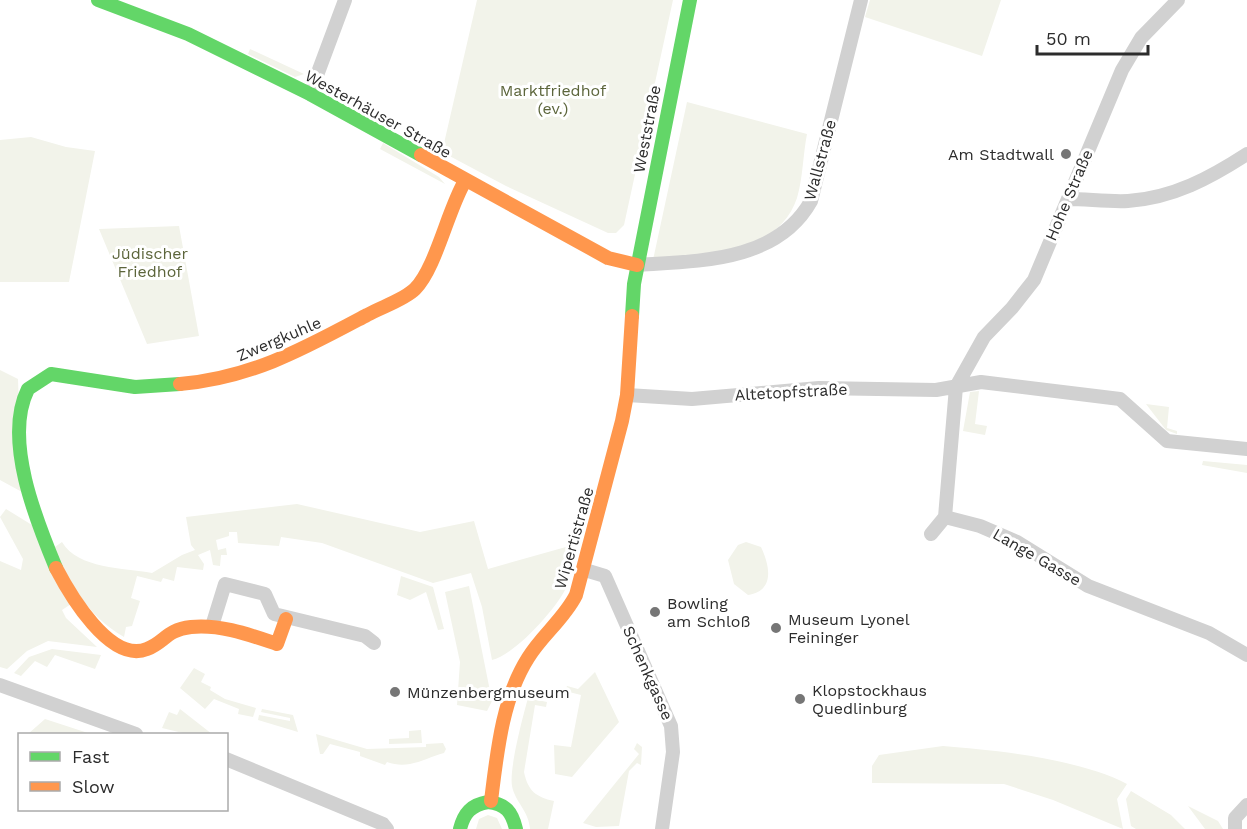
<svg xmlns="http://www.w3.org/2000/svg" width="1247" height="829" font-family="'Work Sans',sans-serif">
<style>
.green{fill:#f2f3ea}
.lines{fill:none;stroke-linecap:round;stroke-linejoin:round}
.street{stroke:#d1d1d1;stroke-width:14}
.fast{stroke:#63d668;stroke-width:14}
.slow{stroke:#ff974d;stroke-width:14}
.poi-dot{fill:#767676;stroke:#fff;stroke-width:2}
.labels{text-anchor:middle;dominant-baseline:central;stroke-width:6;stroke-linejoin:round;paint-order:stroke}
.park-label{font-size:16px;fill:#5c653b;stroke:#fff}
.street-label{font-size:16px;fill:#2c2c2c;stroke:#fff}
.poi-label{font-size:16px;fill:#2c2c2c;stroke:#fff;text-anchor:start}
</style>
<rect width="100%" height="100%" fill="#fff"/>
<!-- green -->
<path class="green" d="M477 0H673L624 225 616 233H608L506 186 442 152Z
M870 0H1001L982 56 865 17Z
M250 49 304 74 295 77 248 54Z
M687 102 807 134C803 154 803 178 797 198 778 255 702 257 653 260Z
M31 137 66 147 95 151 69 282H0V140Z
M383 143 439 177 445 184 380 149Z
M179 226 199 336 147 344 99 229Z
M0 370 18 379 22 492 0 480Z
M979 391 975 424 987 426 985 435 963 431 970 392Z
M1146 404 1169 407 1167 428 1177 431V434L1166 430Z
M1203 461 1247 465V473L1202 465Z
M297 504 420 532 474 521 488 569 573 545C575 558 572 574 567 586 558 607 515 655 492 660L482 607 471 573 433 583 322 543 281 537 279 546 238 543 237 532H229V536L216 540 218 550 226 548 227 555H221L220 566 213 565 210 550 198 555 204 564 203 570 177 567 174 581 163 578 161 582 137 576 131 598 140 601 132 626 126 627 124 637C86 615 73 584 52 549L62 542C78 569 124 568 152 573L182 555 195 550 191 545 186 517Z
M6 509 32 525 71 604 62 610 66 618 97 647 48 641 27 651 7 669 0 667V561L21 570 23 559 0 517Z
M746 542 761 547C770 566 775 591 748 595L734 584 728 560 738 545Z
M401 576 433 587 444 629 438 630 426 592 410 600 397 595Z
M469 586 492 701 487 711 457 705 460 662 445 592Z
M52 649 101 655 95 669 55 655 47 667 35 661 21 676 14 673 29 657Z
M194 668 205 674 201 682 211 687 210 690 225 699 256 708 253 717 238 714 239 709 214 699 205 709 180 688Z
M595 672 619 722 572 777 555 774 554 745 571 747 581 695 565 691 567 686 578 689Z
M528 698 547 702 546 707 535 705 524 772C528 791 536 797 554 801L548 829H530C529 811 515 802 512 786 509 769 523 716 528 698Z
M180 709 212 734H187L162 728 169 712 177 715Z
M262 709 293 715 298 732 258 720 259 715 290 721V718L261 712Z
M45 719 91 734H28Z
M421 730 422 743 389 744V739L409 738V731Z
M316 734 367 749 426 747V744L443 743 446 749 444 753C425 758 409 770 387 762L385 765 360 756V752L330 744 323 754H320Z
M637 743 642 747 641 765 637 763 629 771 619 826 596 827 583 823 639 754 634 749Z
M943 746C996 750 1080 759 1127 784L1117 799 1123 829 1053 800 1004 784 872 783V766L879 755Z
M1131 791 1171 815 1185 829H1136L1131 826 1126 799Z
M1188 806 1218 821 1223 829H1205Z
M488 815 497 818 502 829H476L479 819Z"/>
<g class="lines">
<!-- street -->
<path class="street" d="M310 94 345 0
M1068 199C1087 199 1108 202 1128 201 1173 198 1210 178 1247 154
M637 265C699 261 777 262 811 201L861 0
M956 387 984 337 1012 308 1034 280 1122 70 1141 38 1178 0
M627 395 692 399 819 388 936 390 981 382 1120 399 1167 441 1247 449
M945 517 980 526 1017 542 1088 586 1209 633 1247 655
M945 517 956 387
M931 534 945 517
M585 570 605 576 671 726 673 752 662 829
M212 626 225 584 265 594 274 614 365 636 374 643
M0 685 136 734
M226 759 383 824 387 829
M1235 829V818L1247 805"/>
<!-- fast -->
<path class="fast" d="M98 0 188 34 310 94 421 155
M632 316 634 284 690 0
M56 568C36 520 3 439 28 389L51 374 135 387 180 384
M460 829C464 813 471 805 488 802 506 804 512 812 516 829"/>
<!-- slow -->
<path class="slow" d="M421 155 608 258 637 265
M180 384C252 378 305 348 367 315 381 307 404 300 415 289 436 268 448 209 465 181
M56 568C69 593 110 664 147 649 165 642 166 630 191 627 221 624 250 635 277 644L286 619
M491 801C497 753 502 699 528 658 542 635 564 619 576 595L622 421 627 395 632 316"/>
</g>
<!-- markers -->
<g class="poi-dot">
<circle cx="1066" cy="154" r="6"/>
<circle cx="655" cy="612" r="6"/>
<circle cx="776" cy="628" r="6"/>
<circle cx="395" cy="692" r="6"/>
<circle cx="800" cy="699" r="6"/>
</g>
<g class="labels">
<!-- park labels -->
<g class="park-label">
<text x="553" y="90">Marktfriedhof<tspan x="553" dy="18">(ev.)</tspan></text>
<text x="150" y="253">Jüdischer<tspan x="150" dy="18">Friedhof</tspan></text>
</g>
<!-- street labels -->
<g class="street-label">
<text transform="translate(378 114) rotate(29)">Westerhäuser Straße</text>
<text transform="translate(647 129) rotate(-79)">Weststraße</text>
<text transform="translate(820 160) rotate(-75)">Wallstraße</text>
<text transform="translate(1069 195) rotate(-67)">Hohe Straße</text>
<text transform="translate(279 339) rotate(-23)">Zwergkuhle</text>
<text transform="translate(791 392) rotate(-3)">Altetopfstraße</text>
<text transform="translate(574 538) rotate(-74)">Wipertistraße</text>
<text transform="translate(1037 557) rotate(30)">Lange Gasse</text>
<text transform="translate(648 673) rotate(66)">Schenkgasse</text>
</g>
<!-- poi labels -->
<g class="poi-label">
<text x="1054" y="154" text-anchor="end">Am Stadtwall</text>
<text x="667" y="603">Bowling<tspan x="667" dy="18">am Schloß</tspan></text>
<text x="788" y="619">Museum Lyonel<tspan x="788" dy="18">Feininger</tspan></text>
<text x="812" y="690">Klopstockhaus<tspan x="812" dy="18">Quedlinburg</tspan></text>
<text x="407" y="692">Münzenbergmuseum</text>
</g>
</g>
<!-- legend -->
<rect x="18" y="733" width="210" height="78" fill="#ffffff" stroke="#ababab" stroke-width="1.5"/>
<rect x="30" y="752" width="30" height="9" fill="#63d668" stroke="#ababab" stroke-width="1.5"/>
<text x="72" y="763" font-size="18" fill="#2c2c2c">Fast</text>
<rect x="30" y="782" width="30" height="9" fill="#ff974d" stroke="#ababab" stroke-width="1.5"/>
<text x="72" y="793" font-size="18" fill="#2c2c2c">Slow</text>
<!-- scale -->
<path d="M1037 45v9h111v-9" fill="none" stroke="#2c2c2c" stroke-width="3"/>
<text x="1046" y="45" font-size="18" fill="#2c2c2c" stroke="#ffffff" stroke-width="4.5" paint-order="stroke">50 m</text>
</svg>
